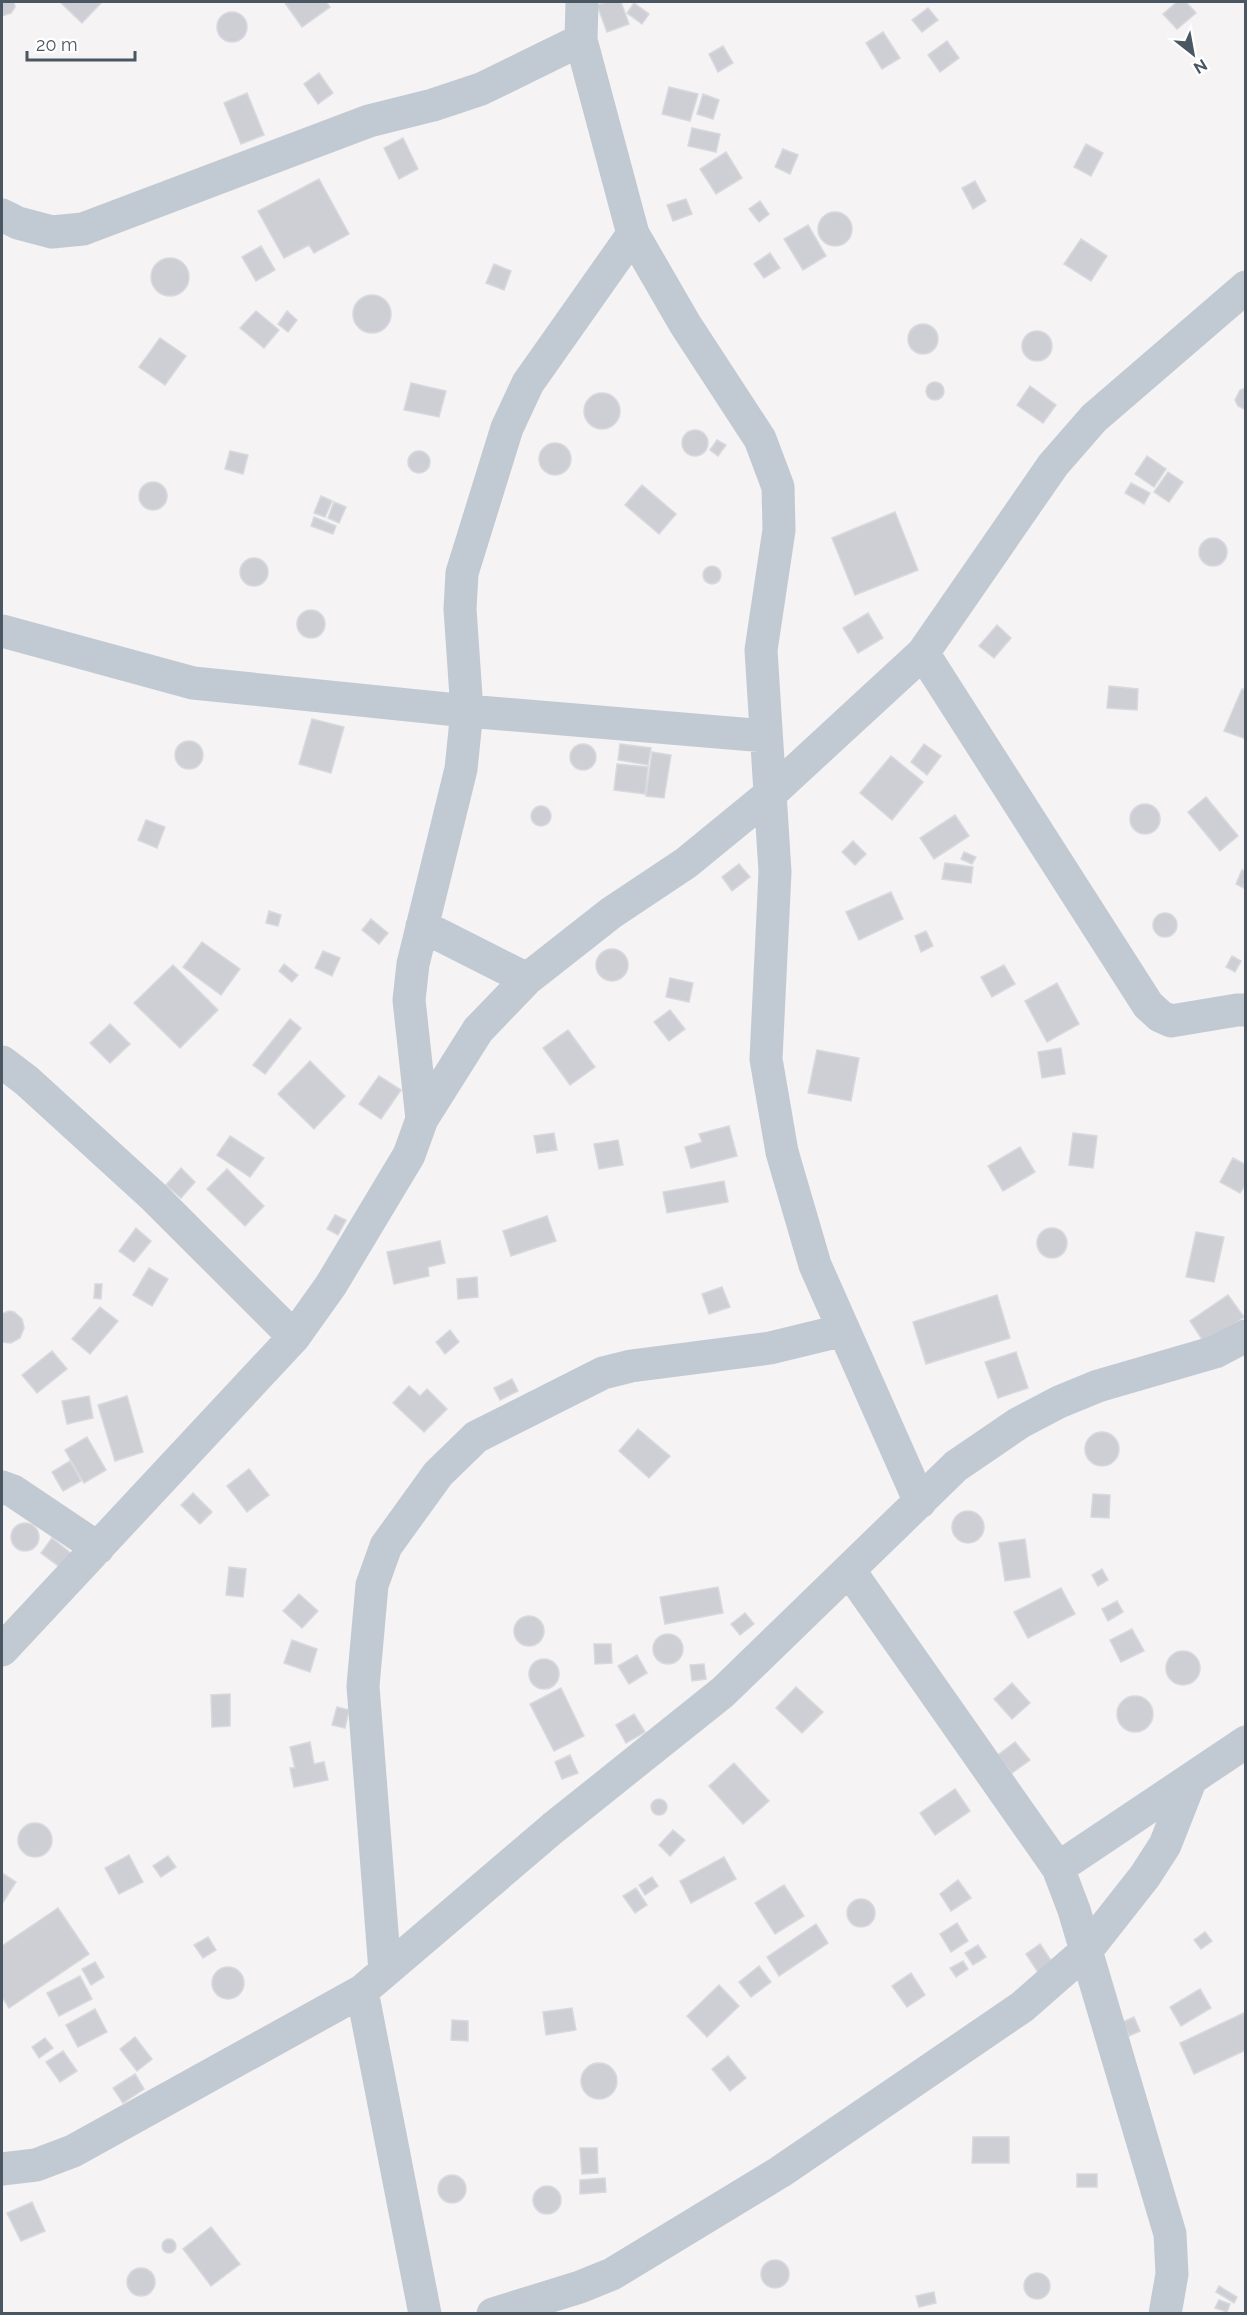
<svg xmlns="http://www.w3.org/2000/svg" width="1247" height="2315" font-family="Raleway,sans-serif">
<style>
.building{fill:#cdcfd5;stroke:#d7d9de;stroke-width:1.5}
.lines{fill:none;stroke-linecap:round;stroke-linejoin:round}
.minor{stroke:#c1cad2;stroke-width:33}
</style>
<rect width="100%" height="100%" fill="#f5f3f3"/>
<!-- building -->
<path class="building" d="M2 2H14L15 7 11 13 2 16Z
M60 2H99L101 3 82 23Z
M288 2H326L330 7 302 27 285 3Z
M607 2H621L629 24 607 32 597 5Z
M1177 2H1186L1196 13 1177 29 1163 14Z
M634 3 649 14 642 24 627 13Z
M928 8 938 20 922 32 912 20Z
M217 27a15 15 0 1 1 30 0a15 15 0 1 1-30 0Z
M883 32 900 58 882 69 866 43Z
M947 41 959 58 940 72 928 55Z
M723 46 733 63 718 72 709 54Z
M319 73 333 93 318 104 304 84Z
M669 87 698 94 690 121 662 114Z
M247 93 264 135 241 144 224 103Z
M703 94 719 100 713 119 697 114Z
M692 128 720 134 716 152 688 146Z
M403 138 418 169 399 179 384 148Z
M1086 144 1103 153 1091 176 1074 167Z
M783 149 798 155 790 174 775 167Z
M726 152 742 178 716 194 700 169Z
M319 179 349 234 314 253 309 245 284 258 258 211Z
M975 181 986 201 973 209 962 188Z
M686 199 692 214 673 221 667 205Z
M760 201 769 214 759 222 749 209Z
M818 229a17 17 0 1 1 34 0a17 17 0 1 1-34 0Z
M808 225 826 256 803 270 784 239Z
M1081 239 1107 256 1091 281 1064 264Z
M261 246 275 270 256 281 242 257Z
M770 253 780 268 764 278 754 264Z
M151 277a19 19 0 1 1 38 0a19 19 0 1 1-38 0Z
M494 264 511 271 504 290 486 283Z
M353 314a19 19 0 1 1 38 0a19 19 0 1 1-38 0Z
M256 311 279 330 264 348 240 328Z
M287 311 297 320 288 332 278 324Z
M908 339a15 15 0 1 1 30 0a15 15 0 1 1-30 0Z
M1022 346a15 15 0 1 1 30 0a15 15 0 1 1-30 0Z
M160 338 186 356 165 385 139 367Z
M926 391a9 9 0 1 1 18 0a9 9 0 1 1-18 0Z
M411 383 446 391 439 417 404 410Z
M1030 386 1056 405 1043 423 1017 405Z
M1246 388V410L1238 406 1235 400 1240 390Z
M584 411a18 18 0 1 1 36 0a18 18 0 1 1-36 0Z
M682 443a13 13 0 1 1 26 0a13 13 0 1 1-26 0Z
M717 440 726 445 718 456 710 450Z
M539 459a16 16 0 1 1 32 0a16 16 0 1 1-32 0Z
M408 462a11 11 0 1 1 22 0a11 11 0 1 1-22 0Z
M230 451 248 455 243 474 225 469Z
M1147 456 1166 469 1154 487 1135 474Z
M1168 472 1183 482 1169 502 1154 492Z
M139 496a14 14 0 1 1 28 0a14 14 0 1 1-28 0Z
M1131 483 1150 493 1144 504 1125 493Z
M642 485 676 514 659 534 625 505Z
M321 496 332 501 325 517 314 513Z
M334 502 346 507 339 523 328 518Z
M895 512 918 570 855 595 832 538Z
M314 517 336 526 333 534 311 526Z
M1199 552a14 14 0 1 1 28 0a14 14 0 1 1-28 0Z
M240 572a14 14 0 1 1 28 0a14 14 0 1 1-28 0Z
M703 575a9 9 0 1 1 18 0a9 9 0 1 1-18 0Z
M297 624a14 14 0 1 1 28 0a14 14 0 1 1-28 0Z
M868 613 883 638 858 653 843 628Z
M997 625 1011 638 994 658 979 646Z
M1109 686 1138 689 1137 710 1107 708Z
M1242 689 1246 690V739L1224 731Z
M312 719 344 727 331 773 299 764Z
M175 755a14 14 0 1 1 28 0a14 14 0 1 1-28 0Z
M620 744 651 748 648 765 618 760Z
M924 744 941 756 927 775 911 762Z
M570 757a13 13 0 1 1 26 0a13 13 0 1 1-26 0Z
M652 752 671 755 664 798 646 796Z
M891 756 923 782 892 820 860 793Z
M617 764 648 767 645 794 614 790Z
M1206 797 1238 836 1220 851 1188 812Z
M1130 819a15 15 0 1 1 30 0a15 15 0 1 1-30 0Z
M531 816a10 10 0 1 1 20 0a10 10 0 1 1-20 0Z
M955 815 969 836 934 859 920 838Z
M146 820 165 827 157 848 138 840Z
M853 841 866 854 855 865 842 852Z
M964 852 976 857 972 864 961 859Z
M945 863 973 867 971 883 942 879Z
M739 864 750 877 732 891 722 877Z
M1242 870 1246 871 1244 888 1236 884Z
M891 892 903 919 859 940 846 912Z
M269 911 281 915 278 926 266 923Z
M1153 925a12 12 0 1 1 24 0a12 12 0 1 1-24 0Z
M371 919 388 933 379 944 362 930Z
M926 931 933 946 921 952 915 936Z
M202 942 240 969 221 995 183 967Z
M596 965a16 16 0 1 1 32 0a16 16 0 1 1-32 0Z
M323 951 340 958 332 976 315 968Z
M1232 956 1241 961 1235 972 1226 967Z
M284 964 298 975 292 982 279 971Z
M173 965 218 1010 180 1048 134 1003Z
M1004 965 1015 984 992 997 981 977Z
M670 978 693 983 689 1002 666 997Z
M1057 983 1079 1024 1047 1042 1025 1001Z
M670 1010 685 1029 669 1041 654 1022Z
M290 1019 301 1028 265 1074 253 1065Z
M110 1024 130 1044 110 1063 90 1043Z
M568 1030 595 1067 570 1085 543 1048Z
M1061 1048 1065 1074 1042 1078 1038 1052Z
M817 1050 859 1058 851 1101 808 1093Z
M310 1061 345 1096 314 1129 278 1094Z
M379 1076 401 1090 381 1119 359 1104Z
M729 1126 737 1156 691 1168 685 1147 702 1142 699 1134Z
M554 1133 557 1150 537 1153 534 1136Z
M1073 1133 1097 1136 1093 1168 1069 1165Z
M230 1136 264 1158 250 1177 217 1155Z
M618 1140 623 1165 599 1169 594 1144Z
M1020 1147 1035 1172 1003 1191 988 1166Z
M1233 1158 1246 1165V1184L1240 1193 1220 1182Z
M181 1168 195 1182 181 1198 166 1185Z
M227 1169 264 1206 245 1226 207 1189Z
M724 1181 728 1202 667 1213 663 1192Z
M335 1215 346 1220 338 1235 327 1229Z
M547 1216 556 1241 511 1256 503 1231Z
M136 1228 151 1241 134 1262 119 1251Z
M1037 1243a15 15 0 1 1 30 0a15 15 0 1 1-30 0Z
M1196 1232 1224 1237 1214 1282 1186 1277Z
M440 1241 445 1263 428 1267 429 1276 394 1284 387 1252Z
M149 1268 168 1279 152 1306 133 1295Z
M477 1277 478 1297 458 1299 457 1279Z
M95 1284H102L101 1299 94 1298Z
M722 1287 730 1307 709 1314 702 1294Z
M997 1295 1010 1338 926 1364 913 1322Z
M1228 1295 1244 1317 1205 1344 1190 1321Z
M100 1307 118 1321 90 1354 72 1339Z
M9 1311 14 1312 22 1319 24 1328 20 1338 11 1343 2 1342V1314Z
M450 1330 459 1342 445 1354 436 1342Z
M52 1351 67 1369 37 1393 22 1375Z
M1016 1352 1028 1388 998 1398 985 1362Z
M512 1379 518 1391 500 1400 494 1388Z
M409 1386 420 1396 427 1389 447 1409 424 1432 393 1403Z
M89 1396 93 1418 67 1424 62 1401Z
M127 1396 143 1452 115 1461 98 1405Z
M638 1429 670 1456 649 1478 619 1451Z
M1085 1449a17 17 0 1 1 34 0a17 17 0 1 1-34 0Z
M87 1437 106 1470 84 1483 65 1450Z
M70 1461 81 1481 63 1491 52 1472Z
M249 1469 269 1495 247 1512 227 1486Z
M193 1493 212 1512 200 1524 181 1505Z
M1093 1494 1110 1495 1109 1518 1091 1517Z
M952 1527a16 16 0 1 1 32 0a16 16 0 1 1-32 0Z
M11 1537a14 14 0 1 1 28 0a14 14 0 1 1-28 0Z
M52 1538 72 1554 61 1568 41 1553Z
M1025 1539 1030 1577 1005 1581 999 1543Z
M229 1567 246 1569 243 1597 226 1595Z
M1102 1569 1108 1580 1098 1586 1092 1575Z
M718 1587 723 1613 665 1624 660 1597Z
M1061 1588 1075 1614 1028 1638 1014 1612Z
M299 1594 318 1611 302 1628 283 1611Z
M1117 1601 1123 1612 1108 1621 1102 1609Z
M745 1613 754 1624 740 1635 731 1624Z
M514 1631a15 15 0 1 1 30 0a15 15 0 1 1-30 0Z
M1132 1629 1144 1651 1121 1662 1110 1640Z
M653 1649a15 15 0 1 1 30 0a15 15 0 1 1-30 0Z
M292 1640 317 1649 310 1672 284 1663Z
M594 1644H611L612 1663 595 1664Z
M1166 1668a17 17 0 1 1 34 0a17 17 0 1 1-34 0Z
M637 1655 647 1673 629 1684 618 1666Z
M529 1674a15 15 0 1 1 30 0a15 15 0 1 1-30 0Z
M704 1664 706 1679 692 1681 690 1665Z
M1012 1683 1030 1703 1012 1719 994 1699Z
M796 1687 823 1712 802 1733 776 1708Z
M561 1688 584 1736 554 1751 530 1704Z
M230 1694V1726L212 1727 211 1695Z
M1117 1714a18 18 0 1 1 36 0a18 18 0 1 1-36 0Z
M337 1707 349 1710 345 1728 332 1725Z
M634 1714 645 1732 626 1743 616 1725Z
M310 1742 314 1764 324 1762 328 1780 294 1787 290 1768H295L290 1747Z
M1015 1742 1030 1760 1012 1773 998 1755Z
M570 1755 578 1773 562 1779 555 1762Z
M734 1763 769 1801 743 1824 709 1786Z
M955 1789 970 1811 935 1835 920 1813Z
M651 1807a8 8 0 1 1 16 0a8 8 0 1 1-16 0Z
M18 1840a17 17 0 1 1 34 0a17 17 0 1 1-34 0Z
M673 1830 685 1840 670 1856 659 1845Z
M129 1855 143 1882 119 1894 105 1868Z
M168 1856 176 1867 161 1877 153 1866Z
M724 1857 736 1879 691 1903 680 1881Z
M2 1873 16 1882 2 1904Z
M652 1877 658 1886 645 1895 639 1885Z
M958 1880 971 1898 951 1911 940 1894Z
M784 1885 804 1916 775 1934 755 1903Z
M636 1888 647 1905 635 1913 623 1896Z
M847 1913a14 14 0 1 1 28 0a14 14 0 1 1-28 0Z
M58 1908 89 1954 9 2008 2 1997V1946Z
M957 1923 968 1941 951 1952 940 1934Z
M816 1924 828 1943 779 1976 767 1957Z
M1205 1932 1212 1941 1201 1949 1194 1940Z
M208 1937 216 1950 203 1958 194 1945Z
M1040 1944 1054 1965 1039 1974 1026 1954Z
M978 1945 986 1957 973 1965 965 1953Z
M963 1961 968 1969 956 1977 950 1968Z
M95 1962 104 1977 91 1985 82 1969Z
M759 1966 771 1982 751 1997 739 1982Z
M212 1983a16 16 0 1 1 32 0a16 16 0 1 1-32 0Z
M911 1973 925 1995 907 2007 892 1986Z
M80 1976 92 1999 59 2016 47 1993Z
M719 1985 739 2006 707 2037 687 2016Z
M1200 1989 1211 2008 1181 2026 1170 2007Z
M572 2008 576 2030 546 2035 543 2012Z
M95 2009 107 2032 78 2047 66 2025Z
M1246 2012V2050L1194 2074 1180 2043Z
M1134 2017 1140 2031 1129 2036 1123 2022Z
M452 2020 468 2021V2041L451 2040Z
M135 2037 152 2059 137 2071 120 2049Z
M45 2038 53 2048 39 2058 32 2047Z
M63 2051 77 2071 60 2082 46 2062Z
M728 2056 746 2078 730 2091 712 2069Z
M581 2081a18 18 0 1 1 36 0a18 18 0 1 1-36 0Z
M135 2074 144 2089 123 2103 113 2088Z
M973 2137H1009V2163H972Z
M580 2148H597L598 2173 582 2174Z
M1077 2174H1097V2187H1077Z
M438 2189a14 14 0 1 1 28 0a14 14 0 1 1-28 0Z
M605 2178 606 2192 580 2194V2180Z
M533 2200a14 14 0 1 1 28 0a14 14 0 1 1-28 0Z
M32 2202 45 2231 21 2241 7 2213Z
M211 2227 240 2264 211 2286 183 2249Z
M162 2246a7 7 0 1 1 14 0a7 7 0 1 1-14 0Z
M761 2274a14 14 0 1 1 28 0a14 14 0 1 1-28 0Z
M127 2282a14 14 0 1 1 28 0a14 14 0 1 1-28 0Z
M1024 2286a13 13 0 1 1 26 0a13 13 0 1 1-26 0Z
M1219 2286 1237 2297 1234 2303 1216 2292Z
M934 2292 936 2303 919 2307 916 2296Z
M1219 2300 1230 2304 1227 2312 1215 2308Z"/>
<g class="lines">
<!-- minor -->
<path class="minor" d="M582 2 581 40 633 234 685 324 760 439 778 487 779 530 761 650 775 872 766 1059 782 1152 815 1265 920 1502
M2 215 18 223 52 232 83 229 369 121 433 105 481 89 581 40
M2 631 193 683 467 711 766 736
M923 653 1148 1005 1160 1016 1171 1021 1237 1010H1246
M422 926 527 979
M2 1062 27 1081 153 1196 294 1337
M422 1119 409 1000 413 964 461 769 467 711 460 609 462 573 507 428 528 383 633 234
M2 1487 13 1491 98 1548
M849 1570 1058 1868 1074 1910 1170 2234 1172 2274 1165 2314
M2 1650 294 1337 331 1285 409 1155 422 1119 478 1030 527 979 611 913 686 863 769 795 923 653 1053 465 1094 418 1246 287
M1058 1868 1246 1742
M385 1971 363 1686 372 1585 386 1546 438 1474 476 1437 603 1373 631 1366 770 1348 844 1330
M362 1991 425 2314
M2 2169 36 2165 73 2151 362 1991 553 1828 723 1692 956 1466 1019 1423 1059 1402 1098 1386 1215 1352 1246 1336
M493 2314 580 2287 612 2274 780 2172 1022 2007 1086 1951 1145 1876 1165 1845 1191 1779"/>
</g>
<!-- border -->
<rect width="1247" height="2315" fill="none" stroke="#4a5661" stroke-width="6"/>
<!-- north arrow -->
<g transform="translate(1193 54) rotate(149)" stroke="#ffffff" stroke-width="4.5" paint-order="stroke">
<path d="M0-4.5L10 22L0 15L-10 22Z" fill="#4a5661"/>
<text y="-9" font-size="16" font-weight="bold" text-anchor="middle" fill="#4a5661">N</text>
</g>
<!-- scale -->
<path d="M27 51v9h108v-9" fill="none" stroke="#4a5661" stroke-width="3"/>
<text x="36" y="51" font-size="18" fill="#4a5661" stroke="#ffffff" stroke-width="4.5" paint-order="stroke">20 m</text>
</svg>
